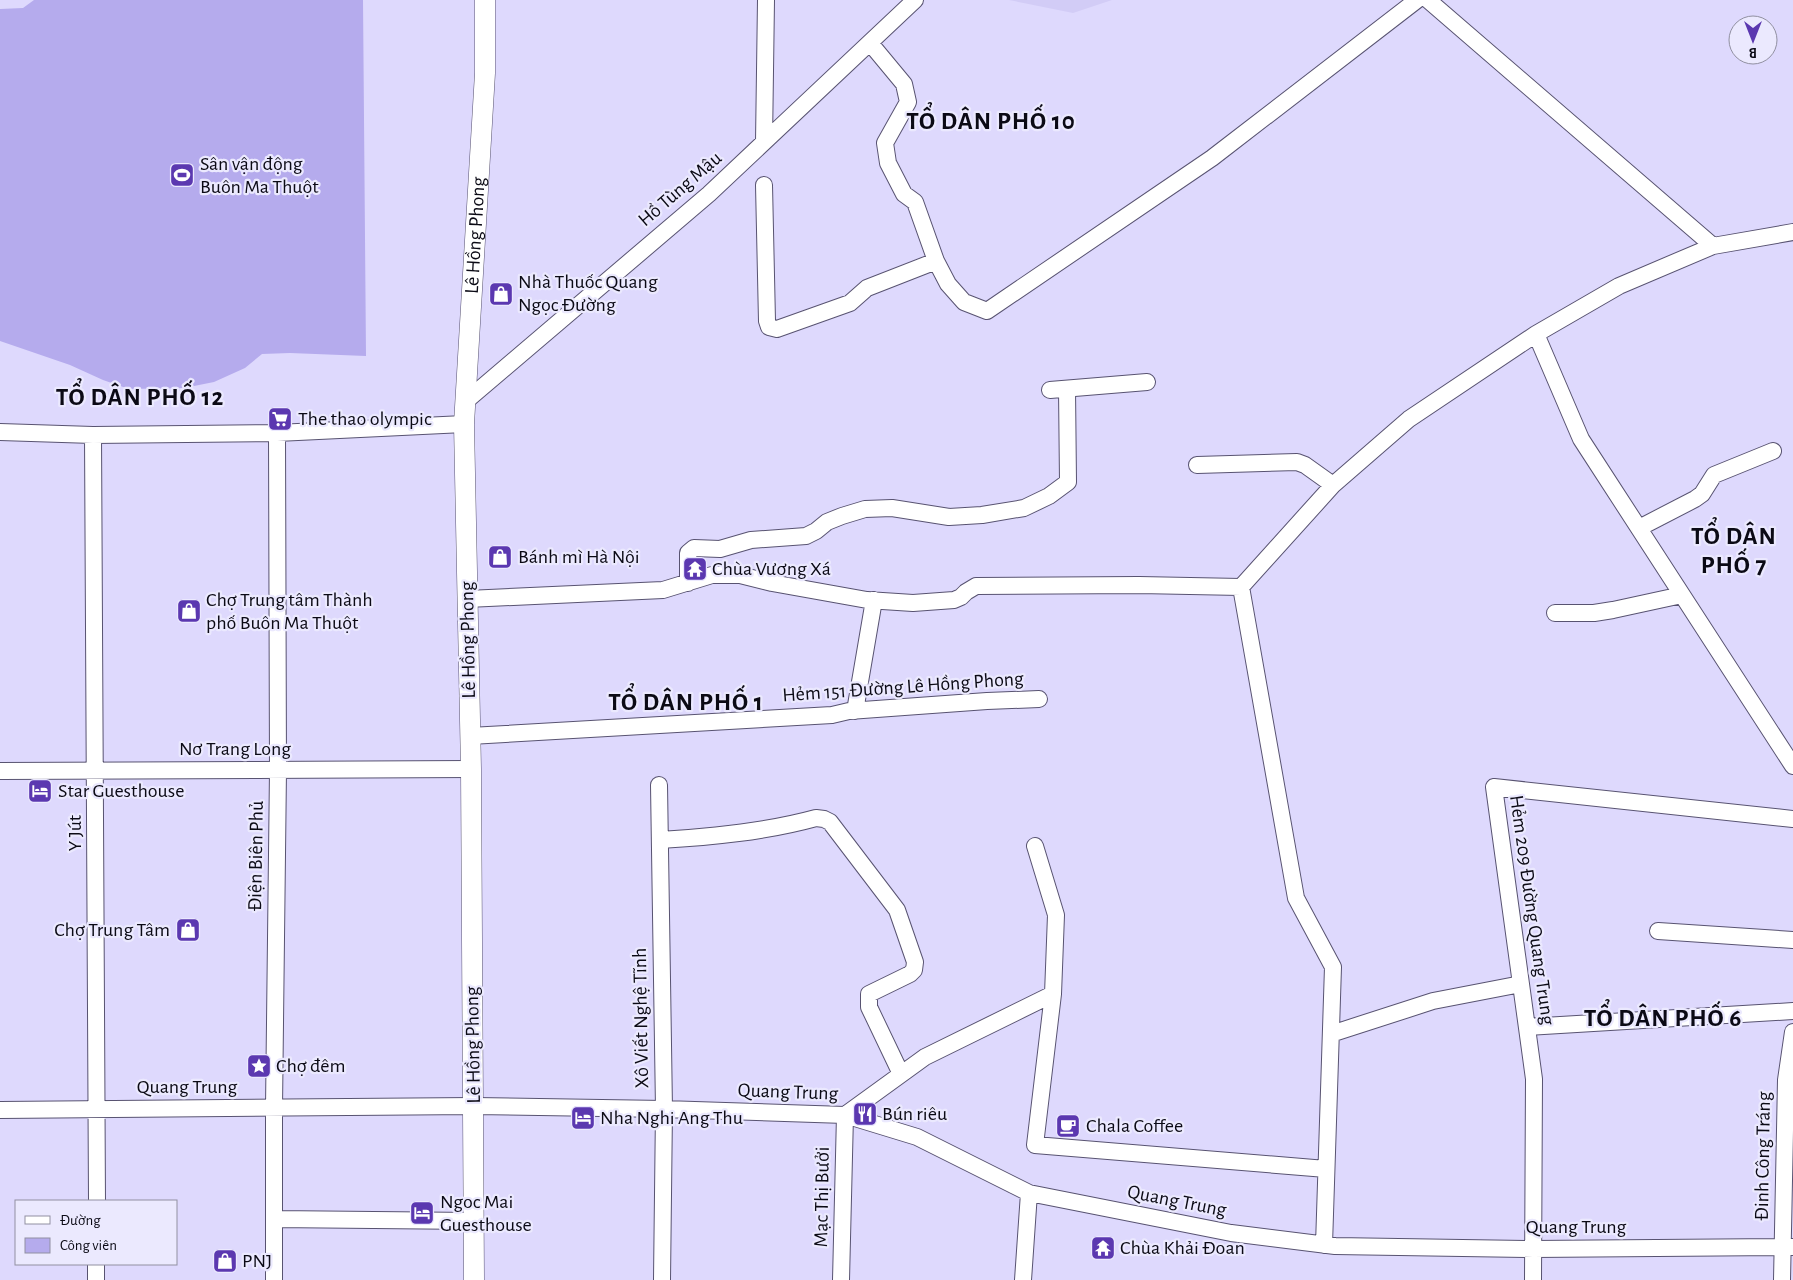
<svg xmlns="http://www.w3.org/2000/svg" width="1793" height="1280" font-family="'Alegreya Sans',sans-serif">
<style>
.built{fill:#d2ccf6}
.green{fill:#b5abed}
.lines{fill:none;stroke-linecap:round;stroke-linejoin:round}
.minor-casing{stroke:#585371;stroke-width:18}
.tertiary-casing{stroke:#585371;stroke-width:21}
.minor{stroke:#fff;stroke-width:16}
.tertiary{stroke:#fff;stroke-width:20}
.labels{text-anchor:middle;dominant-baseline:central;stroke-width:4.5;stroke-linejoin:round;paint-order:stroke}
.poi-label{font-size:20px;fill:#0b0a15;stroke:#ebe9fe;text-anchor:start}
.street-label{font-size:20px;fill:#0b0a15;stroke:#ebe9fe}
.district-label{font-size:25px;font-weight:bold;letter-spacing:1px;fill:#0b0a15;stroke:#ebe9fe}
</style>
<rect width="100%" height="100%" fill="#ded9fd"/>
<!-- built -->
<path class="built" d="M1009 0H1112L1073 13Z"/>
<!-- green -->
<path class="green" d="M34 0H363L366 356 290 353 262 354 245 368 214 382 184 388 129 389 103 380 70 365 0 341V9L23 8Z"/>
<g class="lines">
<defs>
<path id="minor" d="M1428 0 1713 246
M870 43 904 84 908 102 885 143 888 163 904 194 915 202 936 261 948 284 964 302 987 311 1212 158 1417 0
M764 142 766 0
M764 185 767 321 769 327 777 329 850 303 867 288 936 261
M1536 334 1581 439 1793 766
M1050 390 1147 382
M466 401 709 194 915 0
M0 432 93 435 277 433 464 424
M93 435 97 1201
M1197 465 1297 462 1305 465 1333 485
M1639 528 1695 499 1702 494 1714 475 1773 451
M688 583V553L694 548 720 549 751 540 806 536 816 531 827 522 842 516 865 509 892 508 949 517 982 515 1024 508 1049 496 1068 482 1067 389
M1241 587 1296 898 1333 967 1324 1245
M467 599 663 590 712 575H740L772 583 867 600 913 603 954 600 961 597 966 592 976 586 1139 585 1241 587 1333 485 1409 419 1536 334 1619 286 1713 246 1793 232
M1555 613H1594L1613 610 1682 595
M855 711 874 600
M470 736 832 715 849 711 987 701 1039 699
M0 771 471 769
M659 785 664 1109 662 1280
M660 840C712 837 765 832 816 818L824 819 830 822 897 910 915 962 914 970 910 974 869 994V1007L901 1074
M1035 846 1056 915 1053 994 1035 1145 1326 1169
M1658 931 1793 940
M1527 1027 1793 1011
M1331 1034 1433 1001 1521 984
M0 1110 474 1106 664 1109 845 1115 917 1137 1029 1193 1231 1233 1335 1246 1533 1249 1793 1247
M274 1219 474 1221
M96 1280V1264
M274 1280V1107L278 770 277 433
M841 1280 845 1115 925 1057 1053 994
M1023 1280 1029 1193
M1533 1280 1534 1079 1494 787 1793 819
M1782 1280 1786 1080 1793 1032"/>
<g id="tertiary">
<path id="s1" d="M474 1280 471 769 464 424 485 73V0"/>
</g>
</defs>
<!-- minor casing -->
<use href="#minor" class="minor-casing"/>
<!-- tertiary casing -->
<use href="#tertiary" class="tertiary-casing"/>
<!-- minor -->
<use href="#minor" class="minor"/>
<!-- tertiary -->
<use href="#tertiary" class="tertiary"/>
</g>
<!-- icons -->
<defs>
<symbol id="stadium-square" viewBox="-11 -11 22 22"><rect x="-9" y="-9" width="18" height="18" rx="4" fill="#5b38b0" stroke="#ebe9fe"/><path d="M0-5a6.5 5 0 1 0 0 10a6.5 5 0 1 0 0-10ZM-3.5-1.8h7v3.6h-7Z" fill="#fff"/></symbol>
<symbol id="shop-square" viewBox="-11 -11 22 22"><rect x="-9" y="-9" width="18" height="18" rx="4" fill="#5b38b0" stroke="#ebe9fe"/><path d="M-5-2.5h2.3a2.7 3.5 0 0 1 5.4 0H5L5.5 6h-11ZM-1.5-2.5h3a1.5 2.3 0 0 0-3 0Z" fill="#fff"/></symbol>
<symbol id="supermarket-square" viewBox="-11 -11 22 22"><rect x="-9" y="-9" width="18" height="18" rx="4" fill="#5b38b0" stroke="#ebe9fe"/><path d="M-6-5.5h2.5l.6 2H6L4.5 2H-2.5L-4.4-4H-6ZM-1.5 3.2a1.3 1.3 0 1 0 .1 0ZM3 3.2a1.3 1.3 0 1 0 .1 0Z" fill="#fff"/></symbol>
<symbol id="temple-square" viewBox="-11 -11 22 22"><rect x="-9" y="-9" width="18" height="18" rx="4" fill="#5b38b0" stroke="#ebe9fe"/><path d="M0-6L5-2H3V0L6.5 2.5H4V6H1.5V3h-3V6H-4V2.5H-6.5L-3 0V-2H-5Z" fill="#fff"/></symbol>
<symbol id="hotel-square" viewBox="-11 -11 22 22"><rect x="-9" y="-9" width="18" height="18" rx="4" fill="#5b38b0" stroke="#ebe9fe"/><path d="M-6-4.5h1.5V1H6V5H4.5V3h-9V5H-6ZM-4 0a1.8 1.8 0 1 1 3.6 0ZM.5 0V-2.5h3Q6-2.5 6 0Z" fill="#fff"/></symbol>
<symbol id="sight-square" viewBox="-11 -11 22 22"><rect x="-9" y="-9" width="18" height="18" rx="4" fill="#5b38b0" stroke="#ebe9fe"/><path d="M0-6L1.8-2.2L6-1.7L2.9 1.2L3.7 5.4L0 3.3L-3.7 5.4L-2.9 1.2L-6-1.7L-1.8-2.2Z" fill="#fff"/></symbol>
<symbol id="restaurant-square" viewBox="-11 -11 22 22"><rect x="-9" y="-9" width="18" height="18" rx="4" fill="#5b38b0" stroke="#ebe9fe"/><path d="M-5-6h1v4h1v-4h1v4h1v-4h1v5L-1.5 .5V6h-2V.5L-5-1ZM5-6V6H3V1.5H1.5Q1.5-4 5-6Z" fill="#fff"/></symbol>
<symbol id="cafe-square" viewBox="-11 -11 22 22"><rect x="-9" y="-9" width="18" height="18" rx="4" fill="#5b38b0" stroke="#ebe9fe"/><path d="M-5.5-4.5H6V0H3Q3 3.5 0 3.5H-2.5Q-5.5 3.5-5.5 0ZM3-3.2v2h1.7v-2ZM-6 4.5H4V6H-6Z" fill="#fff"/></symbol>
</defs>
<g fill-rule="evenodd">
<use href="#stadium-square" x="168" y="161" width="28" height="28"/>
<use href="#shop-square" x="487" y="280" width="28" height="28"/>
<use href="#supermarket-square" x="266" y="405" width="28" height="28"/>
<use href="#shop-square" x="486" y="543" width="28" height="28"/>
<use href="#temple-square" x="681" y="555" width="28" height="28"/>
<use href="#shop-square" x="175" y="597" width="28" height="28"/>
<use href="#hotel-square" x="26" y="777" width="28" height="28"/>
<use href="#shop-square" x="174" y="916" width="28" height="28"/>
<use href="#sight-square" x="245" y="1052" width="28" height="28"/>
<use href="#restaurant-square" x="851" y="1100" width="28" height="28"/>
<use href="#hotel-square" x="569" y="1104" width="28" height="28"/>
<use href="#cafe-square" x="1054" y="1112" width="28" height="28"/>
<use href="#hotel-square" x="408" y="1199" width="28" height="28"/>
<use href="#temple-square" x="1089" y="1234" width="28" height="28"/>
<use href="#shop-square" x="211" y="1247" width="28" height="28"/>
</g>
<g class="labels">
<!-- poi labels -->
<g class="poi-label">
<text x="200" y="164">Sân vận động<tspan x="200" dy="23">Buôn Ma Thuột</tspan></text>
<text x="518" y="282">Nhà Thuốc Quang<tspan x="518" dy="23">Ngọc Đường</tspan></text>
<text x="298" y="419">The thao olympic</text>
<text x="518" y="557">Bánh mì Hà Nội</text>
<text x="712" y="569">Chùa Vương Xá</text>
<text x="206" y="600">Chợ Trung tâm Thành<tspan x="206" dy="23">phố Buôn Ma Thuột</tspan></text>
<text x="58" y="791">Star Guesthouse</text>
<text x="170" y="930" text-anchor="end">Chợ Trung Tâm</text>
<text x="276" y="1066">Chợ đêm</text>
<text x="882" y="1114">Bún riêu</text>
<text x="600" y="1118">Nha Nghi Ang Thu</text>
<text x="1086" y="1126">Chala Coffee</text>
<text x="440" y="1202">Ngoc Mai<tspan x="440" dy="23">Guesthouse</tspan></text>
<text x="1120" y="1248">Chùa Khải Đoan</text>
<text x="242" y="1261">PNJ</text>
</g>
<!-- street labels -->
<g class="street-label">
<text transform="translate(680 189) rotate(-41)">Hồ Tùng Mậu</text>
<text stroke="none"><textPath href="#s1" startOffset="1045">Lê Hồng Phong</textPath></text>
<text transform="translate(468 640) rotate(-91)">Lê Hồng Phong</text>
<text transform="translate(903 687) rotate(-4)">Hẻm 151 Đường Lê Hồng Phong</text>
<text x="235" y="749">Nơ Trang Long</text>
<text transform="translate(75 833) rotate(-90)">Y Jút</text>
<text transform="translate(256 856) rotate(-89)">Điện Biên Phủ</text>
<text transform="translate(1532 910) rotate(82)">Hẻm 209 Đường Quang Trung</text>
<text transform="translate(641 1018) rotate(-91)">Xô Viết Nghệ Tĩnh</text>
<text transform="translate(473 1045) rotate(-91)">Lê Hồng Phong</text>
<text x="187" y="1087">Quang Trung</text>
<text transform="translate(788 1092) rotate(2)">Quang Trung</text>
<text transform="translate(1763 1156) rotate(-89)">Đinh Công Tráng</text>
<text transform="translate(822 1197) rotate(-89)">Mạc Thị Bưởi</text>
<text transform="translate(1177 1201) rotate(11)">Quang Trung</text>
<text x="1576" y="1227">Quang Trung</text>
</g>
<!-- district labels -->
<g class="district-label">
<text x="991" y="121">TỔ DÂN PHỐ 10</text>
<text x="140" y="397">TỔ DÂN PHỐ 12</text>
<text x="1734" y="536">TỔ DÂN<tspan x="1734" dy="29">PHỐ 7</tspan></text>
<text x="686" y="702">TỔ DÂN PHỐ 1</text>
<text x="1663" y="1018">TỔ DÂN PHỐ 6</text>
</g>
</g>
<!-- legend -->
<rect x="15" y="1200" width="162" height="65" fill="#ebe9fe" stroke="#9190a1"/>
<rect x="25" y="1216" width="25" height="8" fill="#ffffff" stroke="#9190a1"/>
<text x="60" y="1225" font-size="15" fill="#0b0a15">Đường</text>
<rect x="25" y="1238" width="25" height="15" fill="#b5abed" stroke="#9190a1"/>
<text x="60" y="1250" font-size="15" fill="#0b0a15">Công viên</text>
<!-- north arrow -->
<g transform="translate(1753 40) rotate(180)"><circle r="24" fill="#ebe9fe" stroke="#9190a1"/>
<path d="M0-4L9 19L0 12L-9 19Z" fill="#5b38b0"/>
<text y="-8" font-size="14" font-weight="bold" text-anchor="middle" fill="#0b0a15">B</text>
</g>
</svg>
